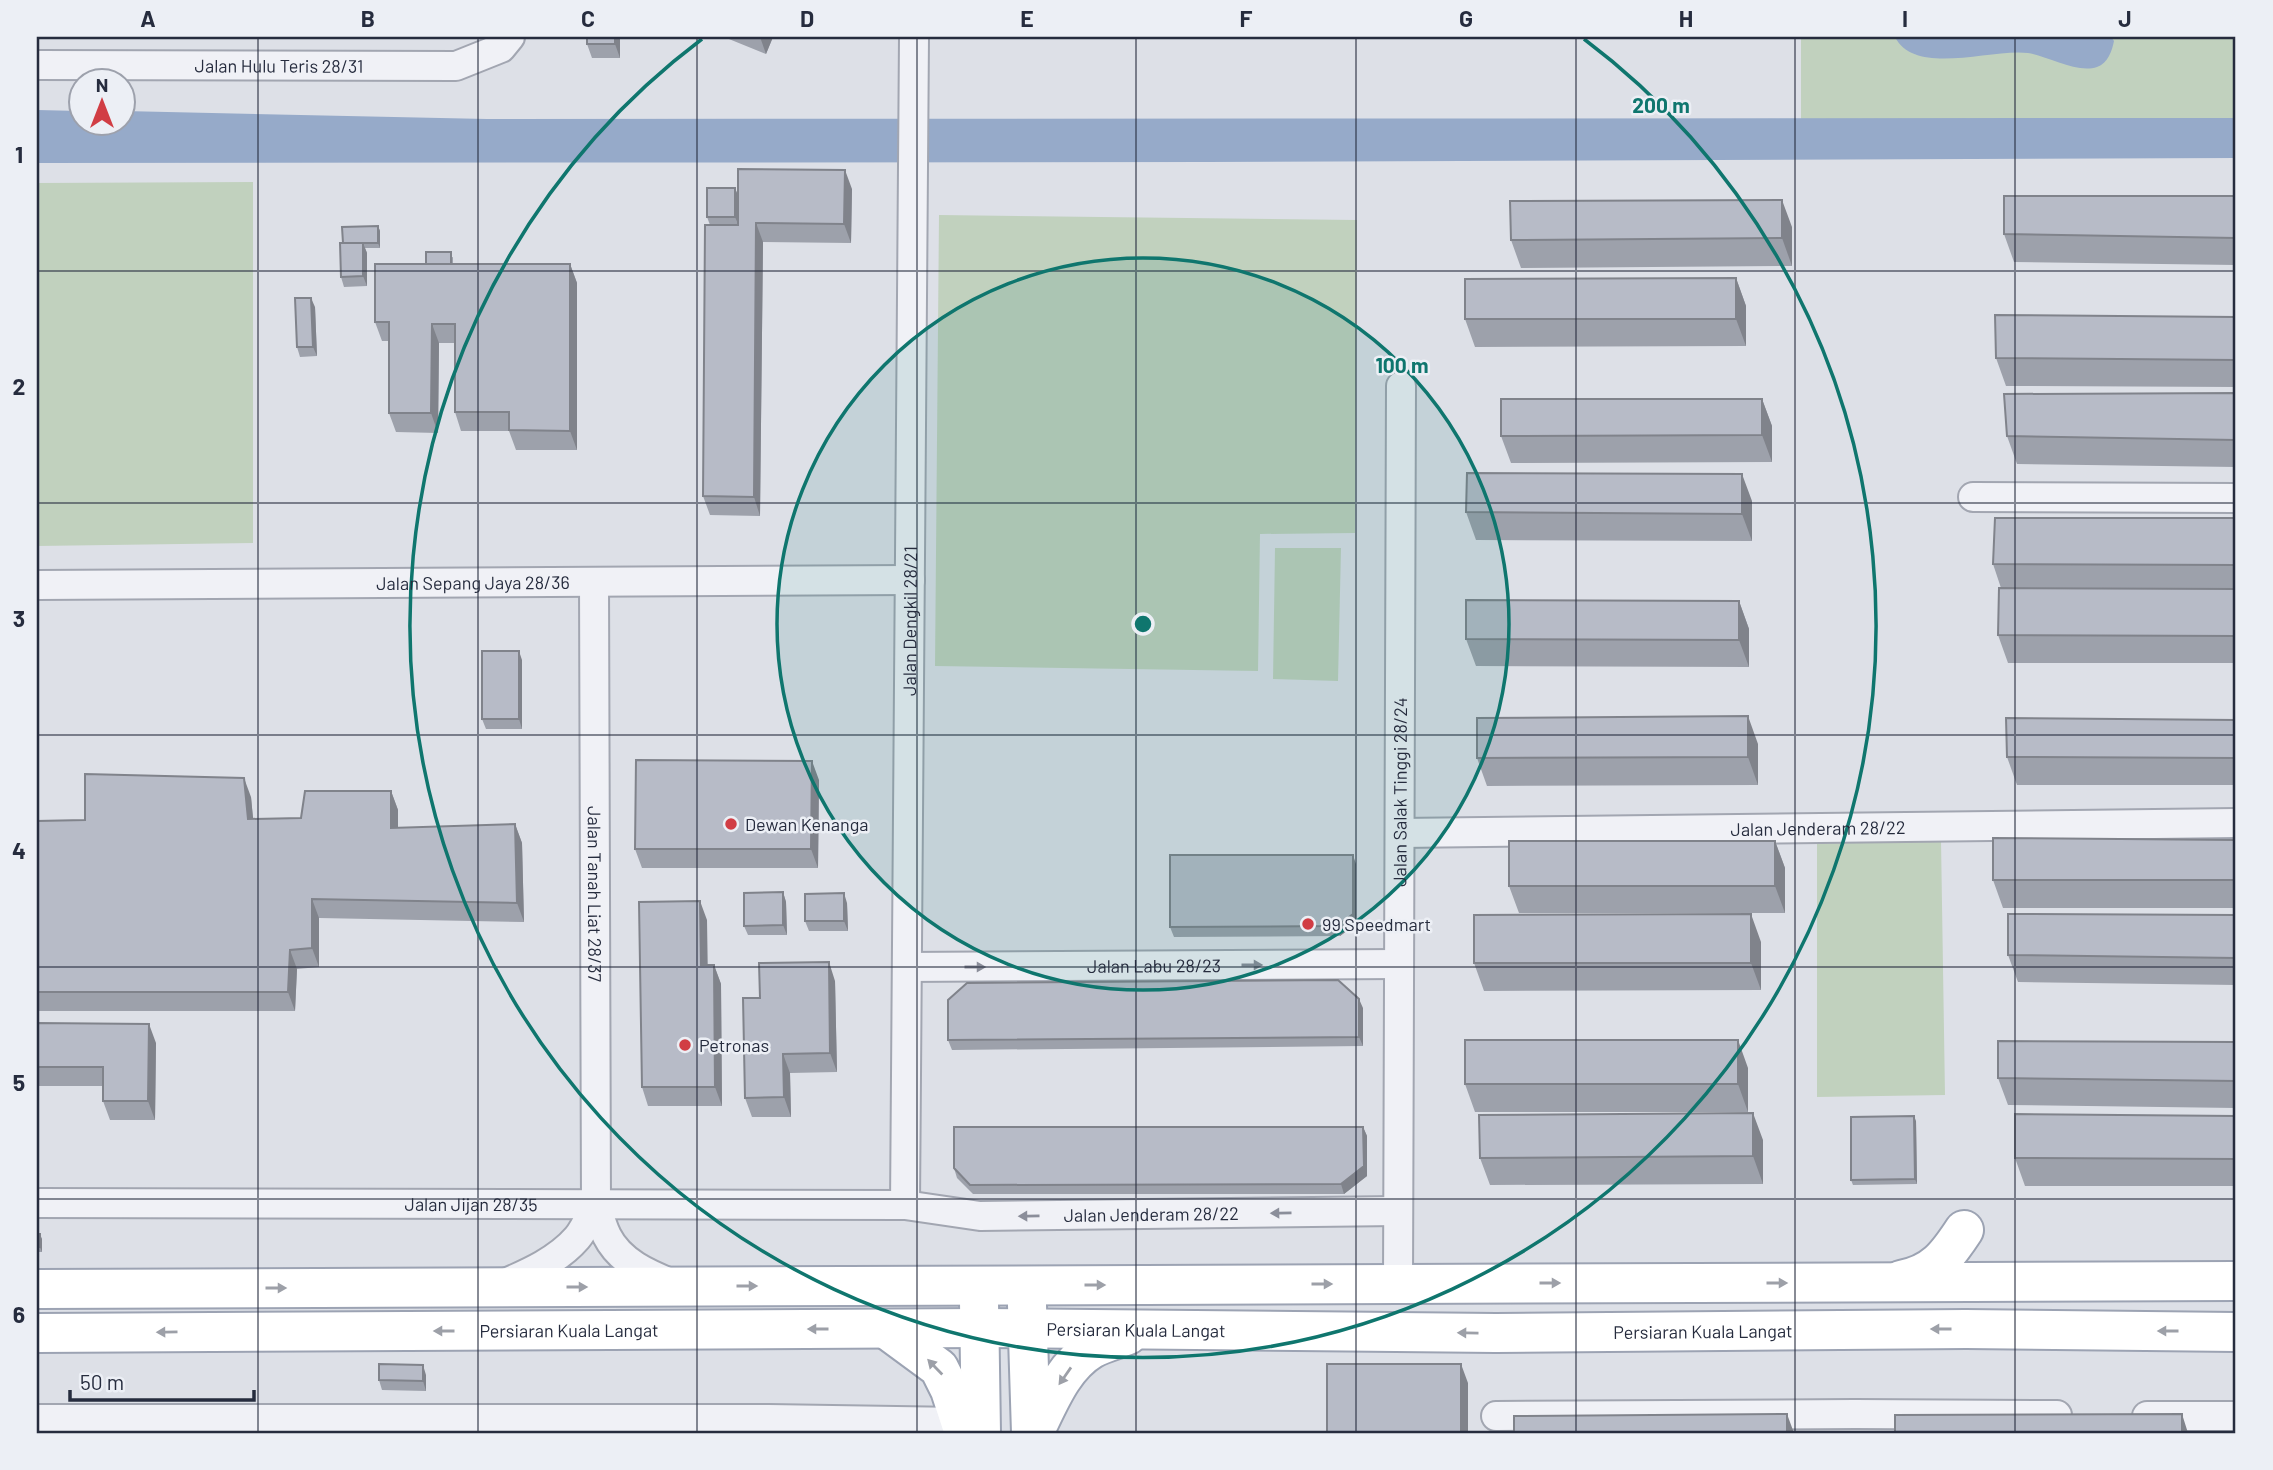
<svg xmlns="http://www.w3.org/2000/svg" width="2273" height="1470" font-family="Barlow,sans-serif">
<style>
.green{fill:#c1d1be}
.water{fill:#96aac9}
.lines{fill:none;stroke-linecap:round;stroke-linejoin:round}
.street-casing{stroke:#a2a6b1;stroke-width:32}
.primary-casing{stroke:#9ca3b3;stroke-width:42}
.street{stroke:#f0f1f6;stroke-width:28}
.primary{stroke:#fff;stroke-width:38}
.wall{fill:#9da1ab}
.shaded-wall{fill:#80838b}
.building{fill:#b7bbc7;stroke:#80838b;stroke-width:2}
.oneway{fill:#8b8e9a}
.oneway2{fill:#9da0a8}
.grid{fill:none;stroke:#262c3e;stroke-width:2;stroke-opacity:0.55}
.ring{fill:none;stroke:#0f766e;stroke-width:3.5}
.poi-dot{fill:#d13d44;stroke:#eceff5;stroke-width:2.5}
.labels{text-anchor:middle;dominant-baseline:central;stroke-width:5;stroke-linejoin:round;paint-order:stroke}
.street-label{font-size:18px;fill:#262c3e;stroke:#eceff5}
.poi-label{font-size:18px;fill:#262c3e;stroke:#eceff5;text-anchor:start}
.centre{fill:#0f766e;stroke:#eceff5;stroke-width:3.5}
.ring-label{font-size:21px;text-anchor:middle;font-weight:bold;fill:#0f766e;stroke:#eceff5;stroke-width:5;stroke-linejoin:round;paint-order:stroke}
.neatline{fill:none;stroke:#262c3e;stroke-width:2.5}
.grid-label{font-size:23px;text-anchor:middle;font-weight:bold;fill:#262c3e}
</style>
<rect width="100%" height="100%" fill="#dde0e7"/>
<!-- green -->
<path class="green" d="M1801 37H2236V118L1801 120Z
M253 182V543L37 546V183Z
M939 215 1357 220 1355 533 1260 534 1258 671 935 666Z
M1275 548H1341L1338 681 1273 679Z
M1941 840 1945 1095 1817 1097V841Z"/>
<!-- water -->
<path class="water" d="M1895 37H2111L2114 41C2112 51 2108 63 2097 67 2077 74 2048 56 2028 53 1992 48 1915 77 1895 37Z
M37 110 80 111V122H122L123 111 487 119 2236 118V158L1206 162 37 163Z"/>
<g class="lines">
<defs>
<g id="street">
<path id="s1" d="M37 65 456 66 501 48 510 37"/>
<path d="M1973 497 2236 498"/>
<path id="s2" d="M594 582 596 1204C599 1215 602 1226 607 1236 620 1262 648 1274 673 1284"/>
<path id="s3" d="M37 585 910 580"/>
<path id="s4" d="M1400 833 2236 823"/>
<path id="s5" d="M907 967 1399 964"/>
<path id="s6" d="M37 1203 905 1205 980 1216 1398 1211"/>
<path id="s7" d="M905 1205 914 37"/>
<path d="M503 1284C529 1273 558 1260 577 1238 585 1229 590 1215 596 1204"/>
<path id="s8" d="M1398 1284 1401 386"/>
<path d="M1496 1416 1855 1414 2057 1415"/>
<path d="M2147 1416H2236"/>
<path d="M37 1419H769L960 1422"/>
</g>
<g id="primary">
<path d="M1901 1280C1934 1274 1947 1256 1964 1230"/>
<path d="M37 1289 2236 1281"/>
<path d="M979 1302 981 1433"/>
<path d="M1027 1305 1031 1433"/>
<path d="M886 1329 939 1368 950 1390 964 1433"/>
<path id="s9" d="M37 1333 980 1328 1496 1333 1966 1329 2236 1332"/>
<path d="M1034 1433C1049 1403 1062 1367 1092 1349 1103 1343 1116 1340 1128 1335"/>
</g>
</defs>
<!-- street casing -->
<use href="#street" class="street-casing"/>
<!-- primary casing -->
<use href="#primary" class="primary-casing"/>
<!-- street -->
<use href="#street" class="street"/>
<!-- primary -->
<use href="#primary" class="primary"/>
</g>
<!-- wall -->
<path class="wall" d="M620 37V58H592L587 44Z
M724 37H773L766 54Z
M735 188 738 196 852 189 851 243 763 242 760 516 710 515 703 496 710 225 707 217Z
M2236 196V265L2014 262 2004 234Z
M378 226 380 231V248H365L367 253V286L344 287 341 277 343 243Z
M1792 227V266L1521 268 1511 240Z
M453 257V264H570L577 283V450H516L509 431H461L455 412V343H439L438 433 396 432 389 413V341H382L375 322 426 264Z
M1736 278 1746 306V346L1475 347 1465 319Z
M315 307 317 356 300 357 297 347Z
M2236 317V387L2006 386 1996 358Z
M2236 393V467L2017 464 2007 436Z
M1762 399 1772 426V462L1511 463 1501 436Z
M1752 501V541L1476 540 1466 512Z
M2236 518V663H2008L1998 635 2001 588 1993 564Z
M1739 601 1749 629V667L1476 666 1466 639Z
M522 660V729H486L482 719Z
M2236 720V785H2017L2007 757Z
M1758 744V785L1487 786 1477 758Z
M819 780 818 868H642L635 849Z
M391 791 398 810V828L515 824 522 843 524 922 319 918V967L297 969 295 1011H37V821L85 820 251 797 253 819 301 818Z
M2236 840V908H2003L1993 880Z
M1775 841 1785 868V913H1519L1509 886Z
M1356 864V924L1340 936 1174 937 1170 927Z
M783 892 786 902 787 935H748L744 926Z
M847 903 848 931H809L805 921Z
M2236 915V985L2018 982 2008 955Z
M707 920V965H714L721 984 722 1106H648L642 1087Z
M1761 942V990L1484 991 1474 963Z
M835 981 837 1072 790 1073 791 1117H752L745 1098 760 998Z
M1363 1008V1046L952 1050 948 1040Z
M37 1023 156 1043 155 1120H110L103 1101V1086H37Z
M2236 1042V1108L2008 1105 1998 1078Z
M1748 1068V1112H1475L1465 1084Z
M2236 1116V1186H2025L2015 1158Z
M1916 1121 1917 1184 1853 1185 1851 1180Z
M1363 1127 1367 1136V1176L1344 1194H973L957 1178 954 1168Z
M1763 1140V1184L1490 1185 1480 1158Z
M37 1234 42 1239V1252H37Z
M426 1375V1391L382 1390 379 1380Z"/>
<!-- shaded-wall -->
<path class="shaded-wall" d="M615 37H620V58L615 44Z
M760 37H773L766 54Z
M845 170 852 189 851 243 844 224Z
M735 188 739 198V226L735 217Z
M1782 200 1792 227V266L1782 238Z
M756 223 763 242 760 516 754 497Z
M378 226 380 231V248L378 243Z
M363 243 367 253V286L363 276Z
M570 264 577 283V450L570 431Z
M1736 278 1746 306V346L1736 319Z
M311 298 315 307 317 356 313 347Z
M432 324 439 343 438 433 431 413Z
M1762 399 1772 426V462L1762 435Z
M1742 474 1752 501V541L1742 514Z
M1739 601 1749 629V667L1739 640Z
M519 651 522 660V729L519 719Z
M1748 716 1758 744V785L1748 757Z
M812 761 819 780 818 868 811 849Z
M244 778 251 797 255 838 248 819Z
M391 791 398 810V847L391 828Z
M515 824 522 843 524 922 517 903Z
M1775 841 1785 868V913L1775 886Z
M1353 855 1356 864V924L1340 936 1337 926Z
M783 892 786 902 787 935 783 925Z
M844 893 847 903 848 931 844 921Z
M312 899 319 918V967L312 948Z
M700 901 707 920 708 984 701 965Z
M1751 914 1761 942V990L1751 963Z
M290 950 297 969 295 1011 288 992Z
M829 962 835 981 837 1072 830 1053Z
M714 965 721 984 722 1106 715 1087Z
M1359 999 1363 1008V1046L1359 1037Z
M149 1024 156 1043 155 1120 148 1101Z
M1738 1040 1748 1068V1112L1738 1084Z
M783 1054 790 1073 791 1117 784 1097Z
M1753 1113 1763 1140V1184L1753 1156Z
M1914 1116 1916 1121 1917 1184 1915 1179Z
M1363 1127 1367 1136V1176L1344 1194 1341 1184Z
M40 1234 42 1239V1252L40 1247Z
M1461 1364 1468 1383V1433H1461Z
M423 1365 426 1375V1391L423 1381Z
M1787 1414 1794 1433H1787Z
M2182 1414 2188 1433H2182Z"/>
<!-- building -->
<path class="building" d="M587 37H615V44H587Z
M738 169 845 170 844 224 756 223 754 497 703 496 705 225H738Z
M707 188H735V217H707Z
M2004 196H2236V238L2004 234Z
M1782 200V238L1511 240 1510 201Z
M378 226V243H343L342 227Z
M340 243H363V276L341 277Z
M426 252H451V264H426Z
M375 264H570V431L509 430V412H455V324H432L431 413H389V322H375Z
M1736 278V319H1465V279Z
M295 298H311L313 347H297Z
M1995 315 2236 317V360L1996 358Z
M2236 393V440L2007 436 2004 394Z
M1501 399H1762V435L1501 436Z
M1467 473 1742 474V514L1466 512Z
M1995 518H2236V565L1993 564Z
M1999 588 2236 589V636L1998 635Z
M1466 600 1739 601V640L1466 639Z
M482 651H519V719H482Z
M1748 716V757L1477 758V718Z
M2006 718 2236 720V758L2007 757Z
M636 760 812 761 811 849H635Z
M85 774 244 778 248 819 301 818 305 791H391V828L515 824 517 903 312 899V948L290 950 288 992H37V821L85 820Z
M1993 838 2236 840V880H1993Z
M1509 841H1775V886H1509Z
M1170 855H1353V914L1337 926 1170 927Z
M783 892V925L744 926V893Z
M844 893V921H805V894Z
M700 901 701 965H714L715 1087H642L639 902Z
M1751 914V963H1474V915Z
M2008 914 2236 915V958L2008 955Z
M829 962 830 1053 783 1054 784 1097 745 1098 743 998H760L759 963Z
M1338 980 1359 999V1037L948 1040V1000L967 983Z
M37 1023 149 1024 148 1101H103V1067H37Z
M1465 1040H1738V1084H1465Z
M1998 1041 2236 1042V1081L1998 1078Z
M1753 1113V1156L1480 1158 1479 1115Z
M2015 1114 2236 1116V1159L2015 1158Z
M1914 1116 1915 1179 1851 1180V1117Z
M954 1127H1363L1364 1166 1341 1184 970 1185 954 1168Z
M37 1234H40V1247H37Z
M379 1364 423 1365V1381L379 1380Z
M1327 1364H1461V1433H1327Z
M1787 1414V1433H1514V1416Z
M2182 1414V1433H1895V1415Z"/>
<!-- one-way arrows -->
<defs><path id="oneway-solid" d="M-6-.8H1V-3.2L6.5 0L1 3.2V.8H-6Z" transform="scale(1.75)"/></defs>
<g class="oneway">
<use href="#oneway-solid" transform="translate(1252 965)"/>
<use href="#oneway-solid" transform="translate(975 967)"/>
<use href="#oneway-solid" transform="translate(1281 1213) rotate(179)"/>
<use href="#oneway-solid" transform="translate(1029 1216) rotate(179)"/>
</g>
<g class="oneway2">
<use href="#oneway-solid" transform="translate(1550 1283)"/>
<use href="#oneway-solid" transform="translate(1777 1283)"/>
<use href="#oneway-solid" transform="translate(1322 1284)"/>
<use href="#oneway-solid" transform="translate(1095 1285)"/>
<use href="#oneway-solid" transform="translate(747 1286)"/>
<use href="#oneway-solid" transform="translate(577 1287)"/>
<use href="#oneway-solid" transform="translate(276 1288)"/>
<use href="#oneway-solid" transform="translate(818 1329) rotate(180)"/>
<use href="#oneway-solid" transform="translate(1941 1329) rotate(180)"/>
<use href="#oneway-solid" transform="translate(444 1331) rotate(180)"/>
<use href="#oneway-solid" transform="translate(2168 1331) rotate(-180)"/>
<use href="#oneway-solid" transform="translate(167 1332) rotate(179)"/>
<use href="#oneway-solid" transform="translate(1468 1333) rotate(-179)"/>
<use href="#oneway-solid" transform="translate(935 1367) rotate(-134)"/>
<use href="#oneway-solid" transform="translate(1065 1376) rotate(125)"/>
</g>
<!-- grid -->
<path class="grid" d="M258 37V1433M478 37V1433M697 37V1433M917 37V1433M1136 37V1433M1356 37V1433M1576 37V1433M1795 37V1433M2015 37V1433M37 271H2236M37 503H2236M37 735H2236M37 967H2236M37 1199H2236"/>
<!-- distance rings -->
<circle cx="1143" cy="624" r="366" fill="#0f766e" fill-opacity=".12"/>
<g class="ring">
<circle cx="1143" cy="624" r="366"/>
<path d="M1584 39A733 733 0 1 1 702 39"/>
</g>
<!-- markers -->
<g class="poi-dot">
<circle cx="731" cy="824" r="7"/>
<circle cx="1308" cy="924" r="7"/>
<circle cx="685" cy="1045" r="7"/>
</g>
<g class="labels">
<!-- street labels -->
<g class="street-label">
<text stroke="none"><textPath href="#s1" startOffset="242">Jalan Hulu Teris 28/31</textPath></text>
<text stroke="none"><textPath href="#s3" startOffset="436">Jalan Sepang Jaya 28/36</textPath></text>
<text stroke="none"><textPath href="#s7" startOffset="584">Jalan Dengkil 28/21</textPath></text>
<text stroke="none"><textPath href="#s8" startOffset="492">Jalan Salak Tinggi 28/24</textPath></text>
<text stroke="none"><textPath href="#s4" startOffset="418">Jalan Jenderam 28/22</textPath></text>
<text stroke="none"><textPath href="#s2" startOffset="312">Jalan Tanah Liat 28/37</textPath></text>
<text stroke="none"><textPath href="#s5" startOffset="247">Jalan Labu 28/23</textPath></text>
<text stroke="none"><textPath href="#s6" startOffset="434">Jalan Jijan 28/35</textPath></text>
<text stroke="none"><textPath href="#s6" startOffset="1115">Jalan Jenderam 28/22</textPath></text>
<text stroke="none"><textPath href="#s9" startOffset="532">Persiaran Kuala Langat</textPath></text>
<text stroke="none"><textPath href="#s9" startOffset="1099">Persiaran Kuala Langat</textPath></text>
<text stroke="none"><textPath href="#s9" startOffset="1666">Persiaran Kuala Langat</textPath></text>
</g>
<!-- poi labels -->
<g class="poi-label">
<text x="745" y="824">Dewan Kenanga</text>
<text x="1322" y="924">99 Speedmart</text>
<text x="699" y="1045">Petronas</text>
</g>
</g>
<circle cx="1143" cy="624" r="10" class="centre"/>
<g class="ring-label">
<text x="1661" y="113">200 m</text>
<text x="1402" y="373">100 m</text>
</g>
<!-- border -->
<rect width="2273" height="1470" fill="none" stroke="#eceff5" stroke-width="77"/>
<!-- north arrow -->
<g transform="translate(102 102)"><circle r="33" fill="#eceff5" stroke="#9da1ac" stroke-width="2"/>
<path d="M0-5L12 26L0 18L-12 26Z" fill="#d13d44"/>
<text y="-10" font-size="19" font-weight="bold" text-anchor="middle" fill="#262c3e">N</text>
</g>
<!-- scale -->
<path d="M70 1390v10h184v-10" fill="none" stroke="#262c3e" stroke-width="3.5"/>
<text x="80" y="1390" font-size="21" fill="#262c3e" stroke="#eceff5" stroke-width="5" paint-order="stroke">50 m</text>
<rect x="38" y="38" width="2196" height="1394" class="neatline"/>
<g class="grid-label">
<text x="148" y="27">A</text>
<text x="368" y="27">B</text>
<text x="588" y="27">C</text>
<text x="807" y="27">D</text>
<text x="1027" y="27">E</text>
<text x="1246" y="27">F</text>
<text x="1466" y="27">G</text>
<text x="1686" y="27">H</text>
<text x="1905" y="27">I</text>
<text x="2125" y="27">J</text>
<text x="19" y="163">1</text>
<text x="19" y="395">2</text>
<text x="19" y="627">3</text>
<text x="19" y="859">4</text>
<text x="19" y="1091">5</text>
<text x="19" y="1323">6</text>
</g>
</svg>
